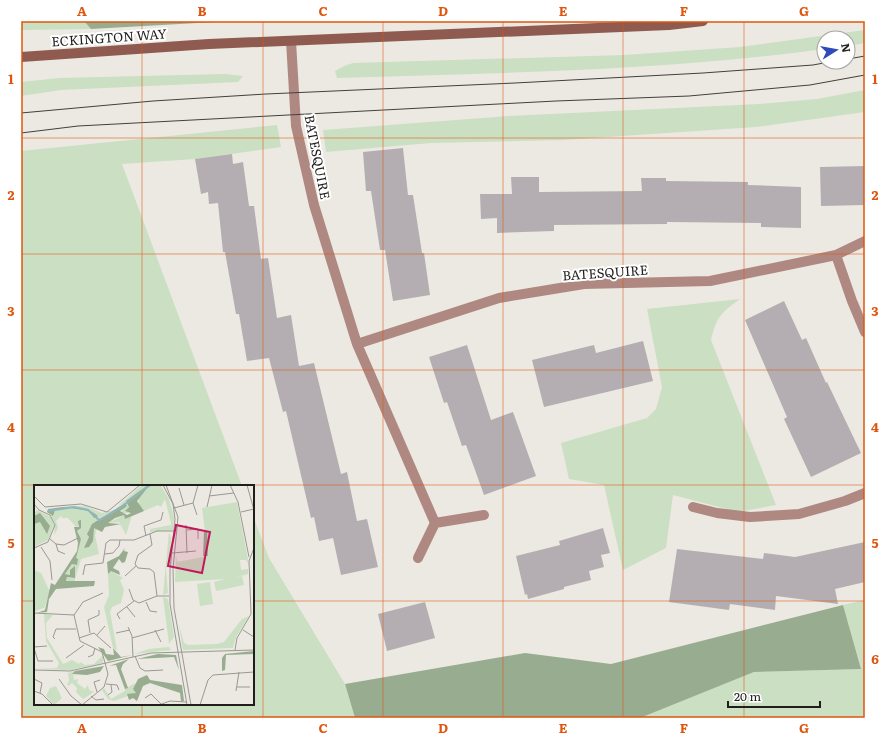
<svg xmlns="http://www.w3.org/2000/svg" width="886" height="739" font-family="Literata,serif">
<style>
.green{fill:#cbdfc3}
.forest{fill:#98ad90}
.building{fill:#b4aeb2}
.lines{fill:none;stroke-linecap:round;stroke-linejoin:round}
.minor{stroke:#af8981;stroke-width:10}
.secondary{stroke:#8f5a50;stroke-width:10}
.tram{stroke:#42403d;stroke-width:1}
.grid{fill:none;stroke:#de560d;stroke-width:1;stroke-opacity:0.55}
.labels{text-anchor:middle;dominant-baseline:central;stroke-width:4;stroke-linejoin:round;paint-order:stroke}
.street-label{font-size:13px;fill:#1f1e1b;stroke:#fff}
.inset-river{fill:none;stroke:#8db7c1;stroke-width:2}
.inset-road{fill:none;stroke:#9a9892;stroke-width:1}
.view{fill:#c2185b;fill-opacity:0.15;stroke:#c2185b;stroke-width:2}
.inset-edge{fill:none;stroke:#1f1e1b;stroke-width:2}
.neatline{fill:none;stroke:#de560d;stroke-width:1.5}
.grid-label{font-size:13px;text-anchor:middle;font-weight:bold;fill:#de560d}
</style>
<rect width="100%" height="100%" fill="#ece9e2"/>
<!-- green -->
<path class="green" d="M21 21H84L91 29 21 30Z
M865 30V43L848 46V38H824V49C663 71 499 73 337 78L335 71 344 66 353 63 624 55 740 47Z
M225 74 243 76 238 82 61 90 21 96V82L60 78Z
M865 90V112L756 127 563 140 431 143 326 152 323 130 509 116 759 104 817 99Z
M277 125 281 147 195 159 122 164 242 486H35V704H253V516L269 558 345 684 355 718H21V151Z
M740 299C720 314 717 316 711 340L776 505 738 512 673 495 666 548 623 570 604 485 569 479 561 443 647 418 656 409 662 387 647 309Z
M865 600V718H640L754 672 861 669 843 605Z"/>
<!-- forest -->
<path class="forest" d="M84 21H233L91 29Z
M843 605 861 669 754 672 640 718H355L345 684 525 653 611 664Z"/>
<!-- building -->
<path class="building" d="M403 148 408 195H413L422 253H424L430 295 393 301 385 250H380L371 191H366L363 152Z
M232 154 233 164 243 162 249 206H254L261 259 268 258 277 318 291 315 299 366 314 363 341 474 347 472 357 521 367 519 378 567 341 575 333 538 319 541 314 517 311 518 286 411 283 412 269 358 247 361 239 314H236L225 252H223L218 203 209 204 208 192 201 194 195 159Z
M865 166V205L821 206 820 167Z
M511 177H539V192L642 191 641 178H666V181L748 182V185L801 187V228L761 227V223L667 222V224L554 225V231L497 233V218L481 219 480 194H512Z
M784 301 802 340 806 338 826 383 827 382 861 453 811 477 784 419 787 417 745 320Z
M643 341 653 381 544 407 532 360 594 345 596 353Z
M467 345 491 420 513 412 536 476 484 495 466 445 462 446 447 402 444 403 429 357Z
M603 528 610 553 601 555 604 567 589 571 591 580 564 587V589L528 599 527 594 525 595 516 556 560 545 559 541Z
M865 542V582L835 589 838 604 776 596 775 610 730 604 729 610 669 602 677 549 763 559 764 553 795 557Z
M425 602 435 638 387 651 378 614Z"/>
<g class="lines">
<!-- minor -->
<path class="minor" d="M291 41 296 126 314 205 357 344 435 523
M836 255 852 301 865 332
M357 344 499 298 584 284 710 281 836 255 865 241
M693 507 717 513 750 517 799 514 845 501 865 493
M418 558 435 523 484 515"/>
<!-- secondary -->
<path class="secondary" d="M21 57 209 44 669 25 703 21"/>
<!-- tram -->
<path class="tram" d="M848 59 865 56
M21 113 153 101 266 94 515 83 703 73 813 65 829 62
M21 133 78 126 556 101 689 96 810 85 865 75"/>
</g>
<!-- grid -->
<path class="grid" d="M142 21V486M263 21V718M383 21V718M503 21V718M623 21V718M744 21V718M21 138H865M21 254H865M21 370H865M21 485H865M21 601H35M253 601H865M142 704V718"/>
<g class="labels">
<!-- street labels -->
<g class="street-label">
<text transform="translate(109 37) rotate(-4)">ECKINGTON WAY</text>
<text transform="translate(318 157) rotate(79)">BATESQUIRE</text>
<text transform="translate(605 272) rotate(-4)">BATESQUIRE</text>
</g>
</g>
<!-- overview -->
<g transform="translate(34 485)">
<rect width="220" height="220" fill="#ece9e2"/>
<path d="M108 0H114L96 15 93 27 97 28H87L91 18 84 21ZM120 0 127 1 135 14 140 32 139 45 116 47V44L137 40V38L131 14 127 22 124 20 110 26 106 22 104 13 114 2ZM203 17 215 80 212 75H206L207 85 214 84V89L199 93 208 91 210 100 182 106 180 97 191 94 141 97 142 70 143 77 174 71 168 23ZM34 21H51L68 28 80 25 67 32 54 46 55 59 60 43H63L61 50 65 69 47 74 40 98 32 97 33 92 39 93 40 86 36 85V90L31 89 38 79 43 80 41 73 47 54 43 46 45 45 47 35 43 43 34 33H28L27 31 22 36 24 43 20 50 21 38 17 30 21 25 36 23 55 26 59 32 58 26 54 24 29 22ZM3 25 17 32 20 40 14 55 0 62V29ZM90 30 91 34 98 30 92 50 85 37 74 38ZM135 47 137 53 136 77 132 84 134 108 129 110ZM0 85 7 88 16 107 10 123 0 126ZM77 86 89 93 86 95 90 105 87 118 78 122 76 127 83 165 79 163 70 122 75 110 74 89ZM176 97 179 119 166 121 163 99ZM129 112 134 114 140 152 135 159ZM10 129 19 130 12 138 13 153 29 179 38 175 45 179 46 177 51 180 60 179 69 170V178L36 185 0 184 23 183 25 178 12 156ZM215 131 202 152 199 163 149 165 145 140 150 158 154 160 183 159 190 157 208 134ZM135 162 137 165 100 169 115 164ZM41 186 39 188 40 195 44 194 43 198 51 204 54 200 55 205 60 207 49 214 42 207 43 203 38 198 34 201 33 199 35 196 34 188ZM101 198 102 208 80 216 74 214 68 205 70 203 77 214 91 206 90 201 91 204ZM22 201 28 213 20 220 12 211 16 203Z" fill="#cbdfc3"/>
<path d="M114 0H120L114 2 103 16 110 26 91 34 90 30 81 33 74 38 87 39 71 42 68 47 60 43 59 56 55 62 50 63 55 52 53 49 58 39 91 18 93 21 86 26 93 30 97 28 91 26 95 22 92 16ZM29 22 54 24 64 31 60 33 55 26 36 23 21 25 19 31 13 27 14 24ZM6 28 16 41 13 49 6 37 0 39V31ZM47 35V43L43 46 47 54 42 73 44 74 43 80 38 79 31 89 36 90V85L41 81V93L33 92 32 96H61L60 101 22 104 15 114 13 127 3 128 11 125 17 98 21 100 43 66 44 58 40 42H45L44 36ZM170 47H173L174 71H169ZM91 63 90 66 94 67 91 77 88 78 85 74 79 83 85 86 86 90 77 86 74 89 73 77 85 71ZM64 162 70 164 72 169 80 170 79 163 87 172 98 170 74 176ZM220 166V169L192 170 191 185 188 186V173L191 169ZM124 169 142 170 145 185 140 172 103 174ZM95 174 89 179 87 184 94 203 91 204 82 180 75 181ZM70 181 66 187 53 190 38 189 41 186ZM113 190 116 195 148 200 150 216H147L146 208 116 198 109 201 103 216 99 213 95 215 93 209 102 208 99 204 104 194Z" fill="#98ad90"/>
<path class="inset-river" d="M14 26 40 22 54 25 65 35 86 23 116 0"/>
<path class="inset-road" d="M129 0 139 19 141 34 136 85V119L153 220M132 0 144 32 139 84 140 123 157 220M196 0 204 17 215 72M213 0 220 25M145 3 150 20M0 11 11 22 47 19 73 27 106 0M175 11 200 8M0 19 5 25 16 30 21 40 14 57 0 63M173 22 178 0M140 23 159 18M207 27 220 24M163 30 159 18 164 0M152 40 153 68M153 45 164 44V54M116 49 118 60 104 70 101 79 104 83 116 84 120 87 123 111M112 51 110 41 127 35 129 27M16 54 22 59 30 60 44 53M22 59 24 66 31 69M7 62 16 76 18 95M138 68 162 66M71 69 79 68 85 61 86 55M49 90 51 80 69 78 72 58 76 55H100L123 46H141M91 91 102 81M95 104 99 115 105 118 123 111H135M112 117 116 126 123 127M93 122 101 132M0 128 40 130M40 130 46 156 68 167 74 189 70 202 48 220M40 130 49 117 69 108M86 134 83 129 100 116M94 142 98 151 99 172M121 145 127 157M209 145 220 152M56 148 54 135 65 130V125M82 148 96 145M63 150 71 141M45 153 60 148 77 163M98 153 130 144M21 154 19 152 22 144H42M0 162 13 161M0 163 4 176H19M201 165 203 153 217 129 215 76 220 63M101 171 106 183 111 186 129 185M54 172 59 170 61 163M32 173 50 160M0 185 36 186 117 168 220 165M0 194 8 198 6 208M25 194 37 211 48 220M72 199 83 200 85 205M203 202H216M0 206 8 209 19 220M202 206 205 187M63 207 60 197 66 195M74 210 78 207 77 200M57 211 62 215 70 214M111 213 117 209 127 219M125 220 136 216 153 217M166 220 174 195 179 190 220 187"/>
<path class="view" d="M142 40 176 47 168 88 134 81Z"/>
<rect width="220" height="220" class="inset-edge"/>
</g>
<!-- border -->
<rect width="886" height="739" fill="none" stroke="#ffffff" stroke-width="44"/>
<!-- north arrow -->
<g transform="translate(836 50) rotate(79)"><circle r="19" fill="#ffffff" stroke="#a5a5a4"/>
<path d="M0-3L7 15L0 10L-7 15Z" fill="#2f4abb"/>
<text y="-6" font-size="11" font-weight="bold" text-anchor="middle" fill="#1f1e1b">N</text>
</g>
<!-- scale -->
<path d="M728 701v6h92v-6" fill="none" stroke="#1f1e1b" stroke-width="2"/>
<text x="734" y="701" font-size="12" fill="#1f1e1b" stroke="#ffffff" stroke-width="3" paint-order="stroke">20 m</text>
<rect x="22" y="22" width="842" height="695" class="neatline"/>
<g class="grid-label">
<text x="82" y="16">A</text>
<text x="202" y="16">B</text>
<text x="323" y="16">C</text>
<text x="443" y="16">D</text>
<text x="563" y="16">E</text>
<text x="684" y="16">F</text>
<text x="804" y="16">G</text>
<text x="11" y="84">1</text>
<text x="875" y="84">1</text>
<text x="11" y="200">2</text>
<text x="875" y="200">2</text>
<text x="11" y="316">3</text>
<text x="875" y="316">3</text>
<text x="11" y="432">4</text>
<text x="875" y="432">4</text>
<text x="11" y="548">5</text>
<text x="875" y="548">5</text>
<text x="11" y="664">6</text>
<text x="875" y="664">6</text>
<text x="82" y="733">A</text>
<text x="202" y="733">B</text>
<text x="323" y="733">C</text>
<text x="443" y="733">D</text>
<text x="563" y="733">E</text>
<text x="684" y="733">F</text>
<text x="804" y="733">G</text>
</g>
</svg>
